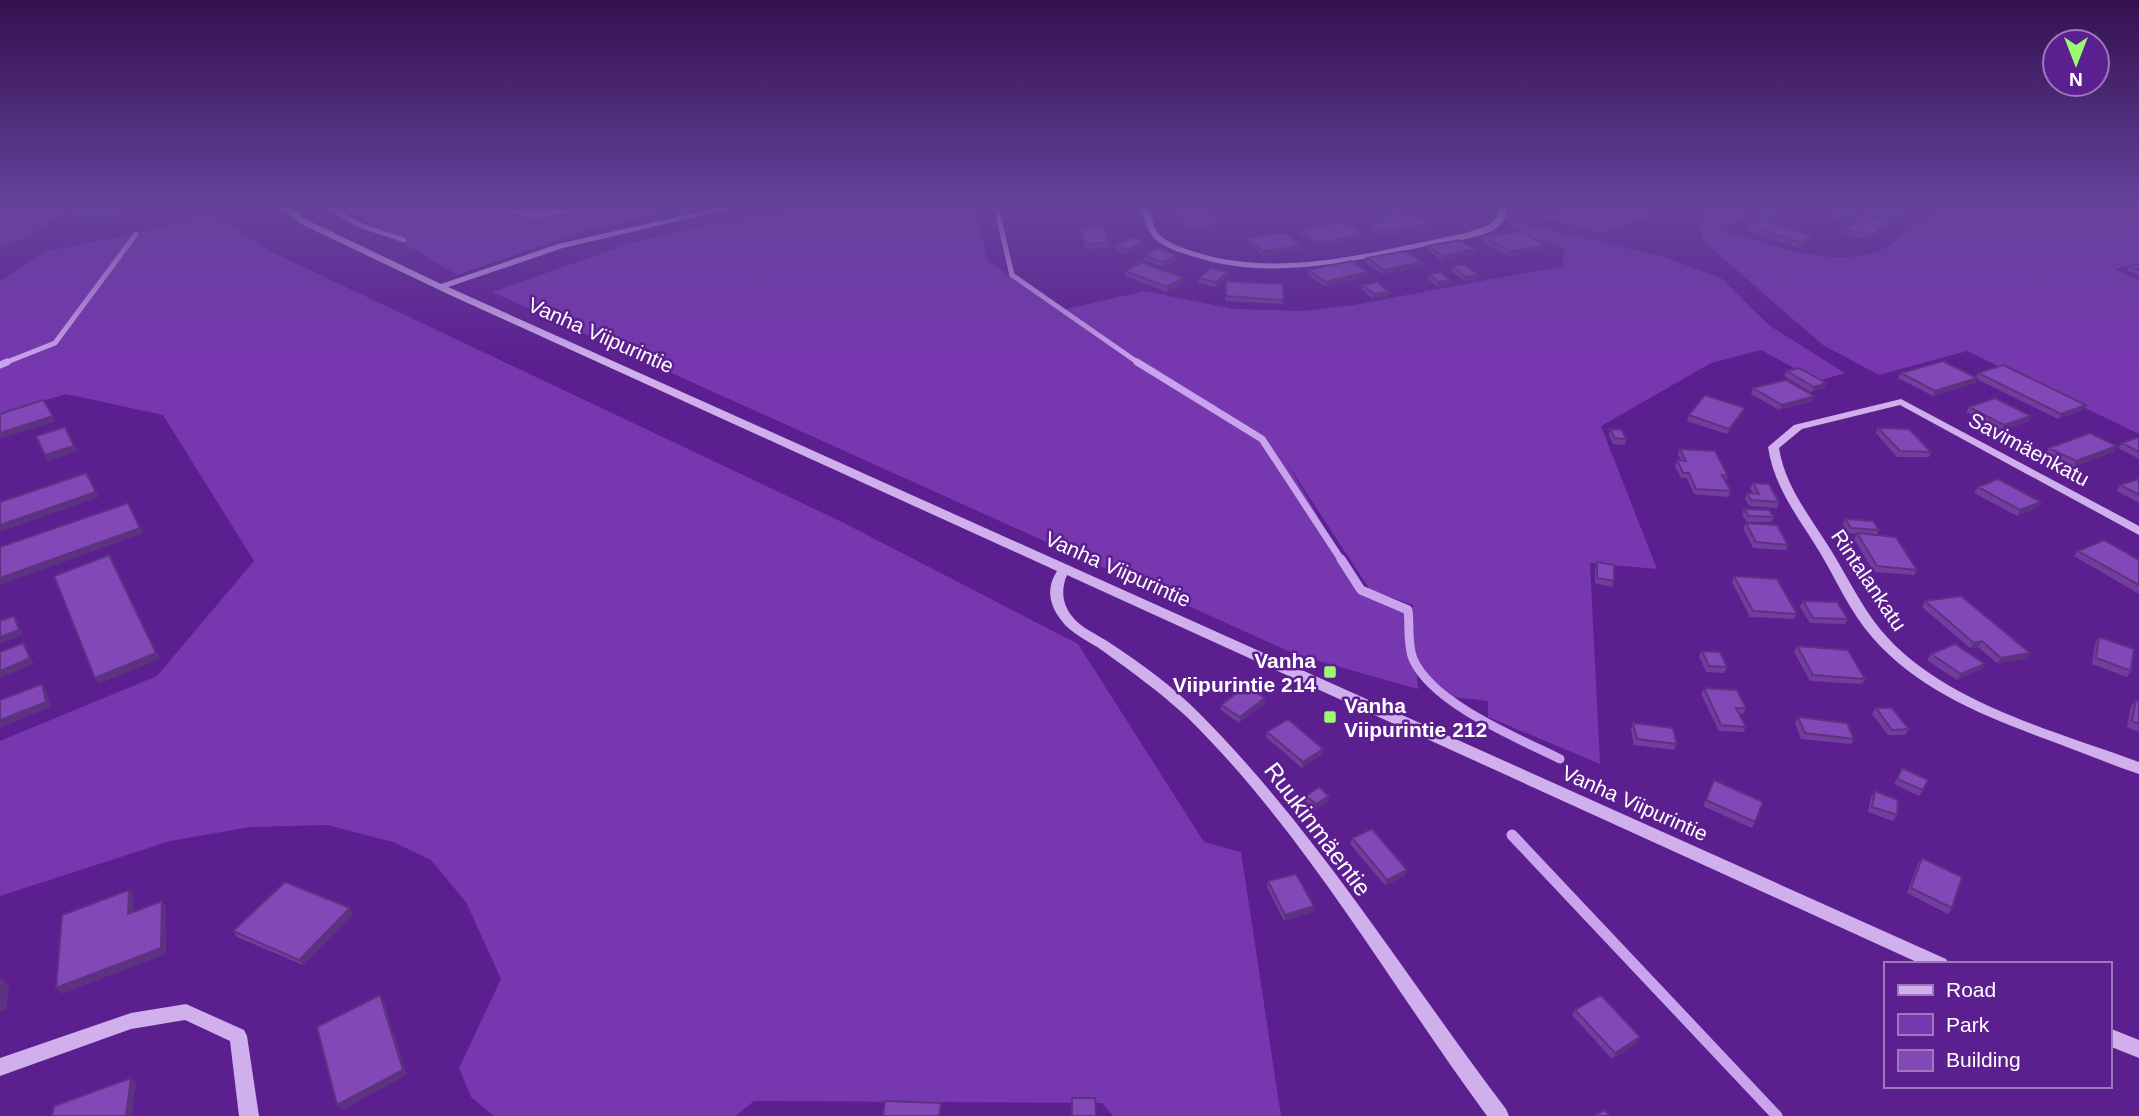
<svg xmlns="http://www.w3.org/2000/svg" width="2139" height="1116" font-family="Helvetica,sans-serif">
<style>
.green{fill:#7637af;fill-rule:evenodd}
.lines{fill:none;stroke-linecap:round;stroke-linejoin:round}
.stream-far3{stroke:#caa3ee;stroke-width:5}
.stream-far2{stroke:#caa3ee;stroke-width:7}
.stream-far1{stroke:#caa3ee;stroke-width:9}
.stream{stroke:#caa3ee;stroke-width:11}
.minor{fill:#d0afed;fill-rule:evenodd}
.wall{fill:#713e9e}
.shaded-wall{fill:#5c3281}
.building{fill:#8348b8;stroke:#5c3281;stroke-width:2}
.poi-dot{fill:#9bfb70;stroke:#5c1f90;stroke-width:2.5}
.labels{text-anchor:middle;dominant-baseline:central;stroke-width:5;stroke-linejoin:round;paint-order:stroke}
.street-label{font-size:21px;fill:#fff;stroke:#5c1f90}
.poi-label{font-size:21px;font-weight:bold;fill:#fff;stroke:#5c1f90;text-anchor:end}
.near-street-label{font-size:24px;fill:#fff;stroke:#5c1f90}
</style>
<rect width="100%" height="100%" fill="#5c1f90"/>
<!-- green -->
<path class="green" d="M0 206H80L20 240 0 247Z
M342 206H699L593 228 457 275Z
M838 206H972L989 262 1062 310 1145 291 1234 309 1303 311 1353 305 1563 266 1564 250 1509 227 1513 221 1663 257 1721 278 1770 326 1845 373 1818 381 1761 350 1711 363 1601 426 1657 569 1590 563 1600 764 1488 717V701L1454 697 1416 667 1418 689 1297 655 492 292 634 242 732 220ZM1285 460 1370 590 1413 605 1411 629 1408 610 1361 590Z
M1585 206H1639L1653 217 1598 233 1542 217Z
M1727 206 1756 207 1723 231C1767 243 1817 264 1864 255 1897 250 1905 226 1931 215 1956 205 2111 202 2139 208V263L2115 269 2139 280V434L1967 351 1879 375 1823 345 1702 240 1700 227 1707 211Z
M211 213 270 251 842 522 1078 644 1204 842 1241 852 1281 1116H1113L1102 1103 754 1101 736 1116H494L471 1097 459 1068 501 979 466 902 431 860 393 842 327 825 250 827 170 841 0 896V741L157 676 254 561 163 415 66 394 0 414V281L47 251 136 234Z"/>
<g class="lines">
<!-- stream-far3 -->
<path class="stream-far3" d="M325 206 362 226 404 240
M488 206 536 215 602 206
M996 206 1012 275 1140 364
M2 364 55 343 136 234"/>
<!-- stream-far2 -->
<path class="stream-far2" d="M1137 362 1262 439 1342 561
M0 365 7 362"/>
<!-- stream-far1 -->
<path class="stream-far1" d="M1341 559 1361 590 1408 610C1410 625 1407 644 1413 659 1433 704 1518 738 1560 759"/>
<!-- stream -->
<path class="stream" d="M1512 835 1777 1116"/>
<!-- minor -->
<path class="minor" d="M278 206H288L307 220 441 284 558 244 725 206H741L563 248 448 287 1946 959 1949 964H1921L1067 575C1061 589 1062 603 1071 615 1080 628 1097 634 1110 643 1142 664 1174 687 1201 715 1319 834 1405 976 1506 1109L1509 1116H1487C1389 983 1306 834 1187 717 1161 693 1132 672 1103 651 1089 641 1071 634 1061 620 1049 604 1046 588 1057 571L450 295 301 224Z
M1141 206H1149C1152 214 1152 225 1157 232 1166 243 1183 248 1195 252 1283 280 1379 250 1466 233L1489 225 1498 216V206H1506V217C1503 221 1499 226 1495 229 1479 239 1442 243 1422 247 1349 262 1269 281 1195 257 1181 253 1168 249 1156 240 1146 231 1145 219 1141 206Z
M1901 399 2139 526V535L1900 405 1802 429 1779 448C1785 486 1809 515 1829 547 1846 574 1860 604 1880 629 1940 702 2053 730 2139 762V774C2112 765 2086 754 2059 744 1992 719 1920 693 1872 637 1850 612 1836 579 1819 551 1798 517 1774 487 1768 447L1794 425Z
M186 1004 244 1030 247 1036 259 1116H239L230 1041 185 1020 131 1029 0 1076V1058L131 1013Z
M2109 1028 2139 1040V1058L2109 1046Z"/>
</g>
<!-- wall -->
<path class="wall" d="M1431 206H1467L1466 210 1442 214Z
M1870 206H1915L1899 223 1864 214 1866 209Z
M122 209 125 214 91 224 73 214 71 210Z
M1172 209 1219 228 1190 232 1172 214Z
M1828 212 1888 222 1886 227 1869 240 1843 233 1845 229 1852 224 1826 216Z
M1753 214 1779 217 1771 223 1814 236 1812 241 1799 248 1749 231 1750 226 1760 221 1751 218Z
M1377 215 1406 216 1429 224 1428 229 1382 236 1371 228 1372 223 1380 222 1377 219Z
M1080 227 1109 243V247L1085 249 1080 232Z
M1301 230 1363 234 1362 238 1319 247 1300 234Z
M1483 237 1544 246 1543 250 1510 256 1482 242Z
M1248 238 1301 246 1300 250 1262 256 1248 242Z
M1145 242V247L1127 255 1114 250 1115 245Z
M1428 246 1475 249 1474 254 1442 260 1427 250Z
M1144 255 1176 260 1163 267 1144 260Z
M1367 258 1422 262 1421 267 1383 274 1366 263Z
M2139 264V276L2127 270 2130 266Z
M1452 266 1478 275 1477 279 1465 281 1451 271Z
M1309 270 1367 277 1324 286 1308 275Z
M1125 271 1184 282 1167 292 1125 276Z
M1228 272 1227 277 1215 287 1199 283V278Z
M1429 274 1450 280 1449 284 1437 286 1428 279Z
M1226 281 1284 300 1283 304 1225 301Z
M1362 285 1389 292 1388 296 1373 299 1361 289Z
M1787 371 1826 383 1824 388 1811 392 1784 376Z
M1901 373 1976 377 1978 373 2083 410 2058 419 1977 379 1975 383 1933 396 1898 378Z
M1753 388 1812 401 1779 410 1751 394Z
M1969 407 2031 416 2028 422 2001 430 1966 412Z
M1743 413 1727 434 1687 421 1689 415Z
M1878 428 1931 452 1929 457H1897L1876 433Z
M1610 429 1626 439 1625 445 1613 444 1609 434Z
M2139 437V459L2118 448 2122 443Z
M2117 446 2114 452 2073 467 2046 453 2049 448Z
M1680 449 1728 476 1726 481 1731 491 1728 497 1694 494 1687 478H1681L1675 466 1677 460 1681 461 1678 454Z
M2139 479V503L2117 491 2120 485Z
M1753 483 1779 502 1777 508 1749 506 1745 499 1747 493 1753 494 1750 488Z
M1978 487 2041 502 2037 508 2017 516 1974 493Z
M1744 509 1774 517 1771 522H1747L1742 515Z
M1845 519 1879 530 1876 535 1917 570 1914 575 1874 572 1854 539 1857 534 1848 533 1843 524Z
M1746 523 1788 545 1786 550 1753 548 1743 528Z
M2078 551 2139 560V594L2074 556Z
M1597 562 1614 581 1612 587 1595 583V567Z
M1734 576 1797 614 1794 619 1750 617 1732 582Z
M1803 601 1848 619 1845 624 1810 623 1800 607Z
M1925 601 2026 659 1997 663 1978 647 1970 648 1922 607Z
M2099 637 2131 671 2127 677 2092 664 2095 643Z
M1797 646 1865 679 1862 684 1810 681 1794 652Z
M1702 651 1727 667 1724 673 1706 672 1699 656Z
M1931 654 1982 669 1957 680 1927 660Z
M1704 688 1746 708 1743 714H1739L1746 727 1743 732 1719 731 1701 694Z
M2136 700 2139 701V732L2127 727 2131 706Z
M1264 704 1239 723 1221 710V705Z
M1876 708 1909 729 1905 735H1888L1872 714Z
M1798 717 1854 739 1851 744 1801 739 1795 723Z
M1633 723 1677 744 1674 750 1634 745 1631 729Z
M1267 732 1323 749 1322 754 1302 768 1266 737Z
M1902 768 1923 790 1919 796 1894 784Z
M1714 780 1755 822 1752 828 1703 806Z
M1875 791 1897 815 1893 821 1868 812 1871 797Z
M1306 796 1328 802 1315 810 1305 801Z
M1352 838 1405 876 1385 885 1350 844Z
M1922 858 1952 908 1948 914 1907 893 1918 863Z
M1268 881 1314 906 1313 912 1284 921 1267 887Z
M353 914 303 965 237 937 233 931Z
M1575 1010 1640 1037 1637 1043 1612 1059 1572 1015Z"/>
<!-- shaded-wall -->
<path class="shaded-wall" d="M1461 206H1467L1466 210 1442 214 1443 209Z
M1914 206H1915L1914 208 1899 223 1901 219Z
M122 209 125 214 91 224 89 219Z
M1781 212 1779 217 1769 224 1771 219Z
M1888 222 1886 227 1869 240 1871 236Z
M1219 224V228L1190 232 1191 228Z
M1429 224 1428 229 1382 236V231Z
M1363 234 1362 238 1319 247V243Z
M1814 236 1812 241 1799 248 1801 243Z
M1145 242V247L1127 255V250Z
M1301 246 1300 250 1262 256 1263 251Z
M1544 246 1543 250 1510 256 1511 251Z
M1475 249 1474 254 1442 260 1443 256Z
M1177 255 1176 260 1163 267V262Z
M1422 262 1421 267 1383 274 1384 270Z
M1228 272 1227 277 1215 287 1216 282Z
M1367 272V277L1324 286 1325 282Z
M1478 275 1477 279 1465 281 1466 277Z
M1184 278V282L1167 292V287Z
M1450 280 1449 284 1437 286 1438 282Z
M1389 292 1388 296 1373 299 1374 294Z
M1977 378 1975 383 1933 396 1935 391Z
M1826 383 1824 388 1811 392 1814 387Z
M1815 396 1812 401 1779 410 1782 405Z
M2086 405 2083 410 2058 419 2061 414Z
M1745 408 1743 413 1727 434 1729 429Z
M53 416 56 421 0 439V433Z
M2031 416 2028 422 2001 430 2004 425Z
M65 427 78 451 48 461 45 455Z
M2117 446 2114 452 2073 467 2076 461Z
M86 473 99 497 0 532V525Z
M2041 502 2037 508 2017 516 2020 510Z
M128 503 144 533 0 585V578Z
M109 555 160 659 99 684 95 678Z
M14 616 18 622 23 635 0 644V637Z
M1982 641 1978 647 1970 648 1974 643Z
M23 643 27 649 34 664 0 678V671Z
M2030 653 2026 659 1997 663 2001 658Z
M1985 664 1982 669 1957 680 1961 674Z
M42 684 46 690 51 707 0 728V720Z
M1265 698 1264 704 1239 723 1240 717Z
M1323 749 1322 754 1302 768 1303 762Z
M1329 796 1328 802 1315 810 1316 804Z
M1407 870 1405 876 1385 885 1387 880Z
M129 890 134 896 133 919 128 914Z
M162 901 166 907V954L62 994 56 988Z
M1314 906 1313 912 1284 921 1285 915Z
M350 908 353 914 303 965 299 960Z
M3 980 9 985 6 1010 0 1012V1002Z
M380 995 384 1001 407 1075 341 1111 337 1105Z
M1640 1037 1637 1043 1612 1059 1615 1053Z
M131 1078 136 1083 132 1116H126Z"/>
<!-- building -->
<path class="building" d="M81 206H117L122 209 89 219 71 210Z
M1193 206H1201L1219 224 1191 228 1172 209Z
M1438 206H1461L1443 209Z
M1870 206H1914L1901 219 1866 209Z
M1763 207 1781 212 1771 219 1753 214Z
M1834 207 1888 222 1871 236 1845 229 1857 220 1828 212Z
M1400 212 1406 216 1415 215 1429 224 1382 231 1372 223 1386 221 1377 215Z
M1763 220 1814 236 1801 243 1750 226Z
M1344 221 1363 234 1319 243 1301 230Z
M1104 226 1109 243 1085 244 1080 227Z
M1522 231 1544 246 1511 251 1483 237Z
M1285 232 1301 246 1263 251 1248 238Z
M1132 237 1145 242 1127 250 1115 245Z
M1459 240 1475 249 1443 256 1428 246Z
M1157 248 1177 255 1163 262 1144 255Z
M1405 251 1422 262 1384 270 1367 258Z
M1351 261 1367 272 1325 282 1309 270Z
M1142 262 1184 278 1167 287 1125 271Z
M1464 264 1478 275 1466 277 1452 266Z
M2139 264V270L2130 266Z
M1211 268 1228 272 1216 282 1199 278Z
M1441 272 1450 280 1438 282 1429 274Z
M1226 281 1283 284 1284 300 1226 296Z
M1377 282 1389 292 1374 294 1362 285Z
M1943 361 1977 378 1935 391 1901 373Z
M2003 365 2086 405 2061 414 1978 373Z
M1799 368 1826 383 1814 387 1787 371Z
M1786 380 1815 396 1782 405 1753 388Z
M1705 395 1745 408 1729 429 1689 415Z
M1995 398 2031 416 2004 425 1969 407Z
M43 400 53 416 0 433V414Z
M65 427 74 446 45 455 36 436Z
M1878 428 1909 429 1931 452 1900 451Z
M1610 429 1622 430 1626 439 1615 438Z
M2090 433 2117 446 2076 461 2049 448Z
M2139 437V452L2122 443Z
M1680 449 1715 451 1728 476 1722 475 1731 491 1696 489 1689 473H1683L1677 460 1686 461Z
M86 473 96 492 0 525V502Z
M1998 479 2041 502 2020 510 1978 487Z
M2139 479V495L2120 485Z
M1753 483 1769 484 1779 502 1751 500 1747 493 1759 494Z
M128 503 140 528 0 578V547Z
M1744 509 1769 510 1774 517 1749 516Z
M1845 519 1873 521 1879 530 1851 528Z
M1746 523 1777 525 1788 545 1756 542Z
M1857 533 1896 537 1917 570 1877 566Z
M2104 540 2139 560V585L2078 551Z
M109 555 156 653 95 678 54 576Z
M1597 562 1614 565V581L1597 578Z
M1734 576 1777 579 1797 614 1753 611Z
M1961 596 2030 653 2001 658 1982 641 1974 643 1925 601Z
M1803 601 1837 602 1848 619 1813 618Z
M14 616 19 630 0 637V621Z
M2099 637 2134 649 2131 671 2096 658Z
M23 643 30 658 0 671V652Z
M1955 644 1985 664 1961 674 1931 654Z
M1797 646 1848 650 1865 679 1813 675Z
M1702 651 1720 652 1727 667 1709 666Z
M42 684 46 702 0 720V700Z
M1246 686 1265 698 1240 717 1221 705Z
M1704 688 1737 690 1746 708H1736L1746 727 1721 725Z
M2136 700 2139 701V724L2132 721Z
M1876 708H1892L1909 729 1892 730Z
M1798 717 1847 723 1854 739 1805 733Z
M1288 719 1323 749 1303 762 1267 732Z
M1633 723 1673 728 1677 744 1637 739Z
M1902 768 1928 780 1923 790 1897 779Z
M1714 780 1763 802 1755 822 1706 800Z
M1319 787 1329 796 1316 804 1306 796Z
M1875 791 1898 800 1897 815 1872 807Z
M1372 829 1407 870 1387 880 1352 838Z
M1922 858 1962 877 1952 908 1911 888Z
M1296 874 1314 906 1285 915 1268 881Z
M285 882 350 908 299 960 233 931Z
M129 890 128 914 162 901 161 948 56 988 62 915Z
M3 980 0 1002V981Z
M380 995 403 1070 337 1105 317 1027Z
M1601 995 1640 1037 1615 1053 1575 1010Z
M131 1078 126 1116H52L54 1106Z
M1072 1098H1095L1096 1116H1072Z
M885 1101 941 1103 939 1116H883Z
M1605 1110 1610 1116H1593Z"/>
<!-- sky -->
<linearGradient id="sky" x2="0" y2="1"><stop stop-color="#33114f"/><stop offset="0.57" stop-color="#66429c"/><stop offset="1" stop-color="#66429c" stop-opacity="0"/></linearGradient>
<rect width="2139" height="363" fill="url(#sky)"/>
<!-- markers -->
<g class="poi-dot">
<rect x="1323" y="665" width="14" height="14" rx="3.5"/>
<rect x="1323" y="710" width="14" height="14" rx="3.5"/>
</g>
<g class="labels">
<!-- street labels -->
<g class="street-label">
<text transform="translate(601 335) rotate(24)">Vanha Viipurintie</text>
<text transform="translate(2029 449) rotate(28)">Savimäenkatu</text>
<text transform="translate(1118 569) rotate(24)">Vanha Viipurintie</text>
<text transform="translate(1869 580) rotate(56)">Rintalankatu</text>
<text transform="translate(1635 803) rotate(24)">Vanha Viipurintie</text>
</g>
<!-- poi labels -->
<g class="poi-label">
<text x="1316" y="660">Vanha<tspan x="1316" dy="24">Viipurintie 214</tspan></text>
<text x="1344" y="705" text-anchor="start">Vanha<tspan x="1344" dy="24">Viipurintie 212</tspan></text>
</g>
<!-- near-street labels -->
<g class="near-street-label">
<text transform="translate(1318 829) rotate(53)">Ruukinmäentie</text>
</g>
</g>
<!-- legend -->
<rect x="1884" y="962" width="228" height="126" fill="#5c1f90" stroke="#9d79bc" stroke-width="2"/>
<rect x="1898" y="985" width="35" height="10" fill="#d0afed" stroke="#9d79bc" stroke-width="2"/>
<text x="1946" y="997" font-size="21" fill="#ffffff">Road</text>
<rect x="1898" y="1014" width="35" height="21" fill="#7637af" stroke="#9d79bc" stroke-width="2"/>
<text x="1946" y="1032" font-size="21" fill="#ffffff">Park</text>
<rect x="1898" y="1050" width="35" height="21" fill="#8348b8" stroke="#9d79bc" stroke-width="2"/>
<text x="1946" y="1067" font-size="21" fill="#ffffff">Building</text>
<!-- north arrow -->
<g transform="translate(2076 63) rotate(180)"><circle r="33" fill="#5c1f90" stroke="#9d79bc" stroke-width="2"/>
<path d="M0-5L12 26L0 18L-12 26Z" fill="#9bfb70"/>
<text y="-10" font-size="19" font-weight="bold" text-anchor="middle" fill="#ffffff">N</text>
</g>
</svg>
